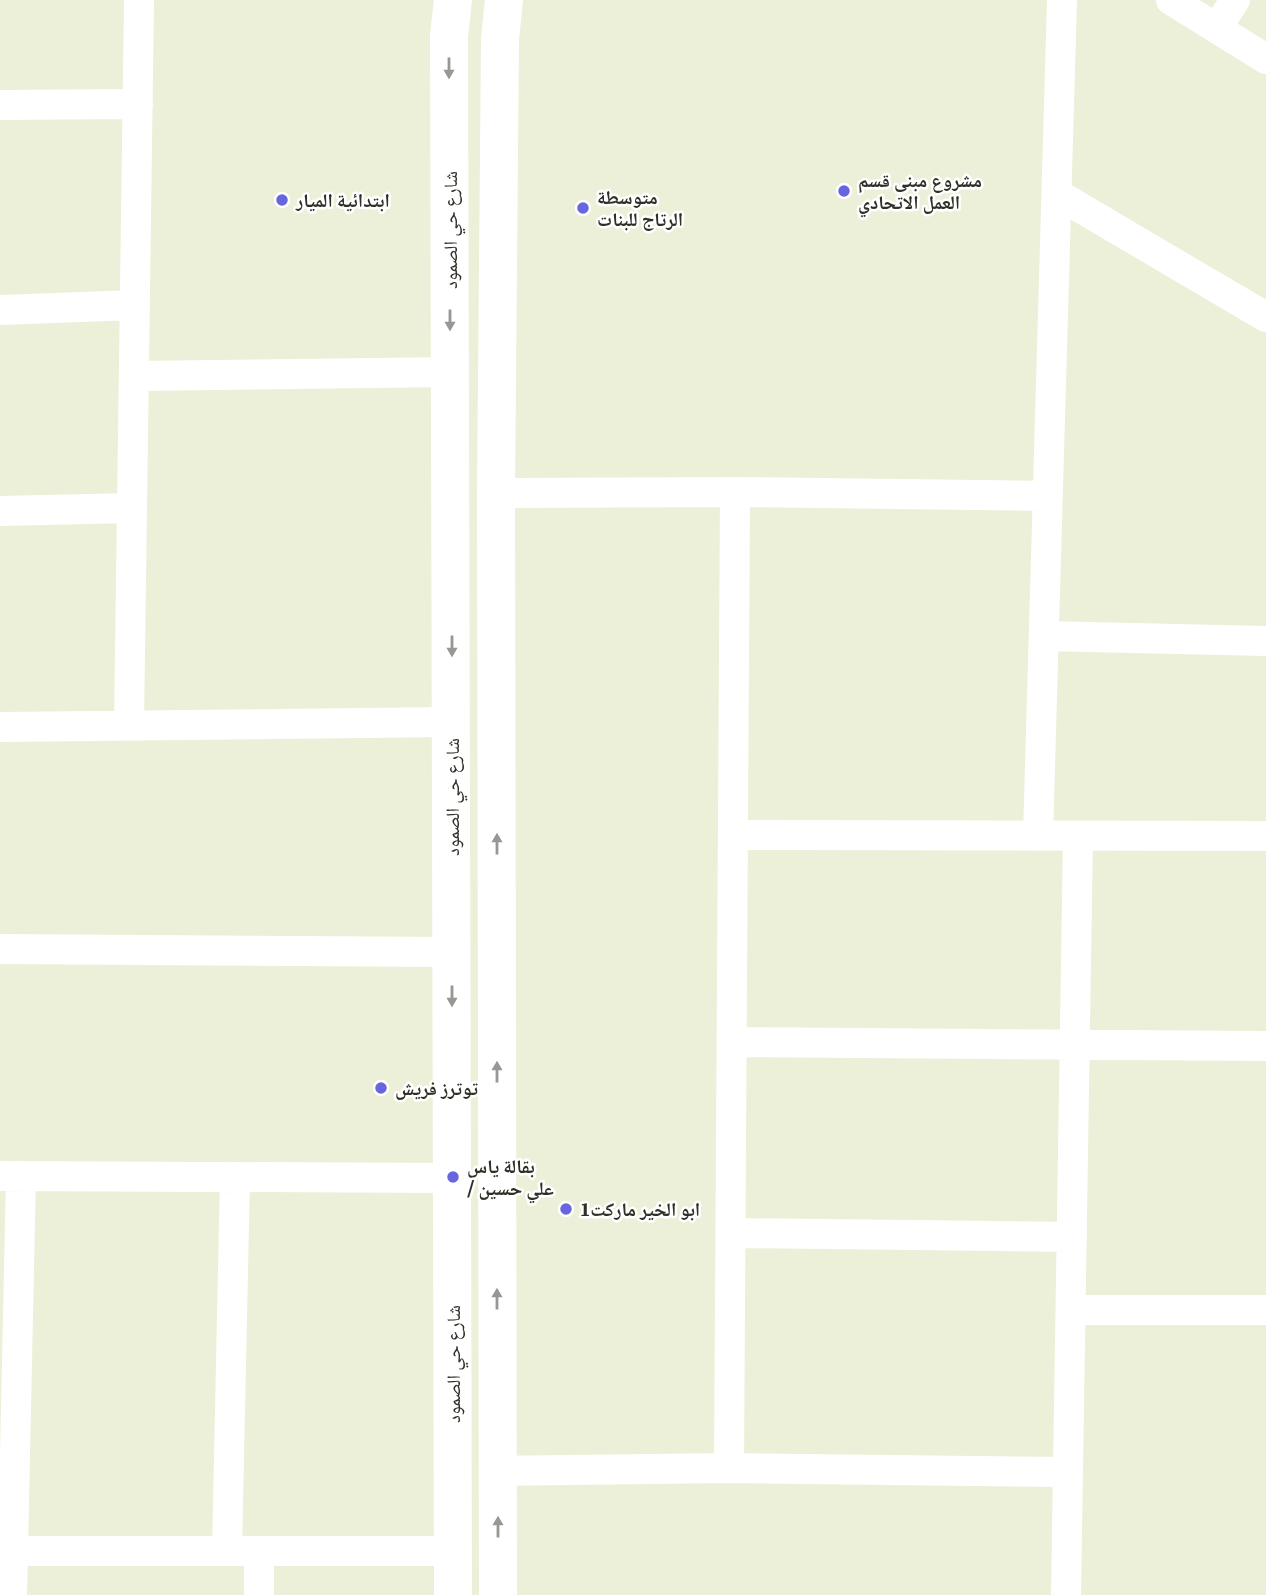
<svg xmlns="http://www.w3.org/2000/svg" width="1266" height="1595" font-family="'Source Serif 4','Noto Naskh Arabic',serif">
<style>
.lines{fill:none;stroke-linecap:round;stroke-linejoin:round}
.minor{stroke:#fff;stroke-width:30}
.tertiary{stroke:#fff;stroke-width:38}
.oneway{fill:#969893}
.poi-dot{fill:#6766df;stroke:#fff;stroke-width:2.5}
.labels{text-anchor:middle;dominant-baseline:central;stroke-width:5;stroke-linejoin:round;paint-order:stroke}
.poi-label{font-size:19px;font-weight:bold;fill:#2e3027;stroke:#fff;text-anchor:start}
.street-label{font-size:19px;fill:#2e3027;stroke:#fff}
</style>
<rect width="100%" height="100%" fill="#ecf0d8"/>
<g class="lines">
<!-- minor -->
<path class="minor" d="M1171 0 1266 59
M1217 28 1235 0
M0 105 138 104
M1057 194 1266 317
M0 310 135 305
M134 376 451 372
M496 493 735 492 1048 496
M0 511 132 508
M1044 636 1266 641
M129 725 139 0
M0 727 452 722
M733 835 1266 836
M1038 836 1062 0
M0 949 452 952
M732 1042 1266 1046
M0 1176 452 1178
M731 1233 1072 1237
M1071 1310H1266
M729 1468 735 492
M498 1471 729 1468 1068 1472
M13 1551H453
M227 1551 235 1177
M12 1595 21 1176
M259 1595V1551
M1066 1595 1078 836"/>
<!-- tertiary -->
<path class="tertiary" d="M453 1595 449 36 453 0
M498 1595 496 493 500 39 504 0"/>
</g>
<!-- one-way arrows -->
<defs><path id="oneway-solid" d="M-6-.8H1V-3.2L6.5 0L1 3.2V.8H-6Z" transform="scale(1.75)"/></defs>
<g class="oneway">
<use href="#oneway-solid" transform="translate(449 68) rotate(90)"/>
<use href="#oneway-solid" transform="translate(450 320) rotate(90)"/>
<use href="#oneway-solid" transform="translate(452 646) rotate(90)"/>
<use href="#oneway-solid" transform="translate(497 844) rotate(-90)"/>
<use href="#oneway-solid" transform="translate(452 996) rotate(90)"/>
<use href="#oneway-solid" transform="translate(497 1072) rotate(-90)"/>
<use href="#oneway-solid" transform="translate(497 1299) rotate(-90)"/>
<use href="#oneway-solid" transform="translate(498 1527) rotate(-90)"/>
</g>
<!-- markers -->
<g class="poi-dot">
<circle cx="844" cy="191" r="7"/>
<circle cx="282" cy="200" r="7"/>
<circle cx="583" cy="208" r="7"/>
<circle cx="381" cy="1088" r="7"/>
<circle cx="453" cy="1177" r="7"/>
<circle cx="566" cy="1209" r="7"/>
</g>
<g class="labels">
<!-- poi labels -->
<g class="poi-label">
<text x="858" y="180">مشروع مبنى قسم<tspan x="858" dy="22">العمل الاتحادي</tspan></text>
<text x="597" y="197">متوسطة<tspan x="597" dy="22">الرتاج للبنات</tspan></text>
<text x="296" y="200">ابتدائية الميار</text>
<text x="395" y="1088">توترز فريش</text>
<text x="467" y="1166">بقالة ياس<tspan x="467" dy="22">/ علي حسين</tspan></text>
<text x="580" y="1209">ابو الخير ماركت1</text>
</g>
<!-- street labels -->
<g class="street-label">
<text transform="translate(450 230) rotate(-90)">شارع حي الصمود</text>
<text transform="translate(452 797) rotate(-90)">شارع حي الصمود</text>
<text transform="translate(453 1364) rotate(-90)">شارع حي الصمود</text>
</g>
</g>
</svg>
